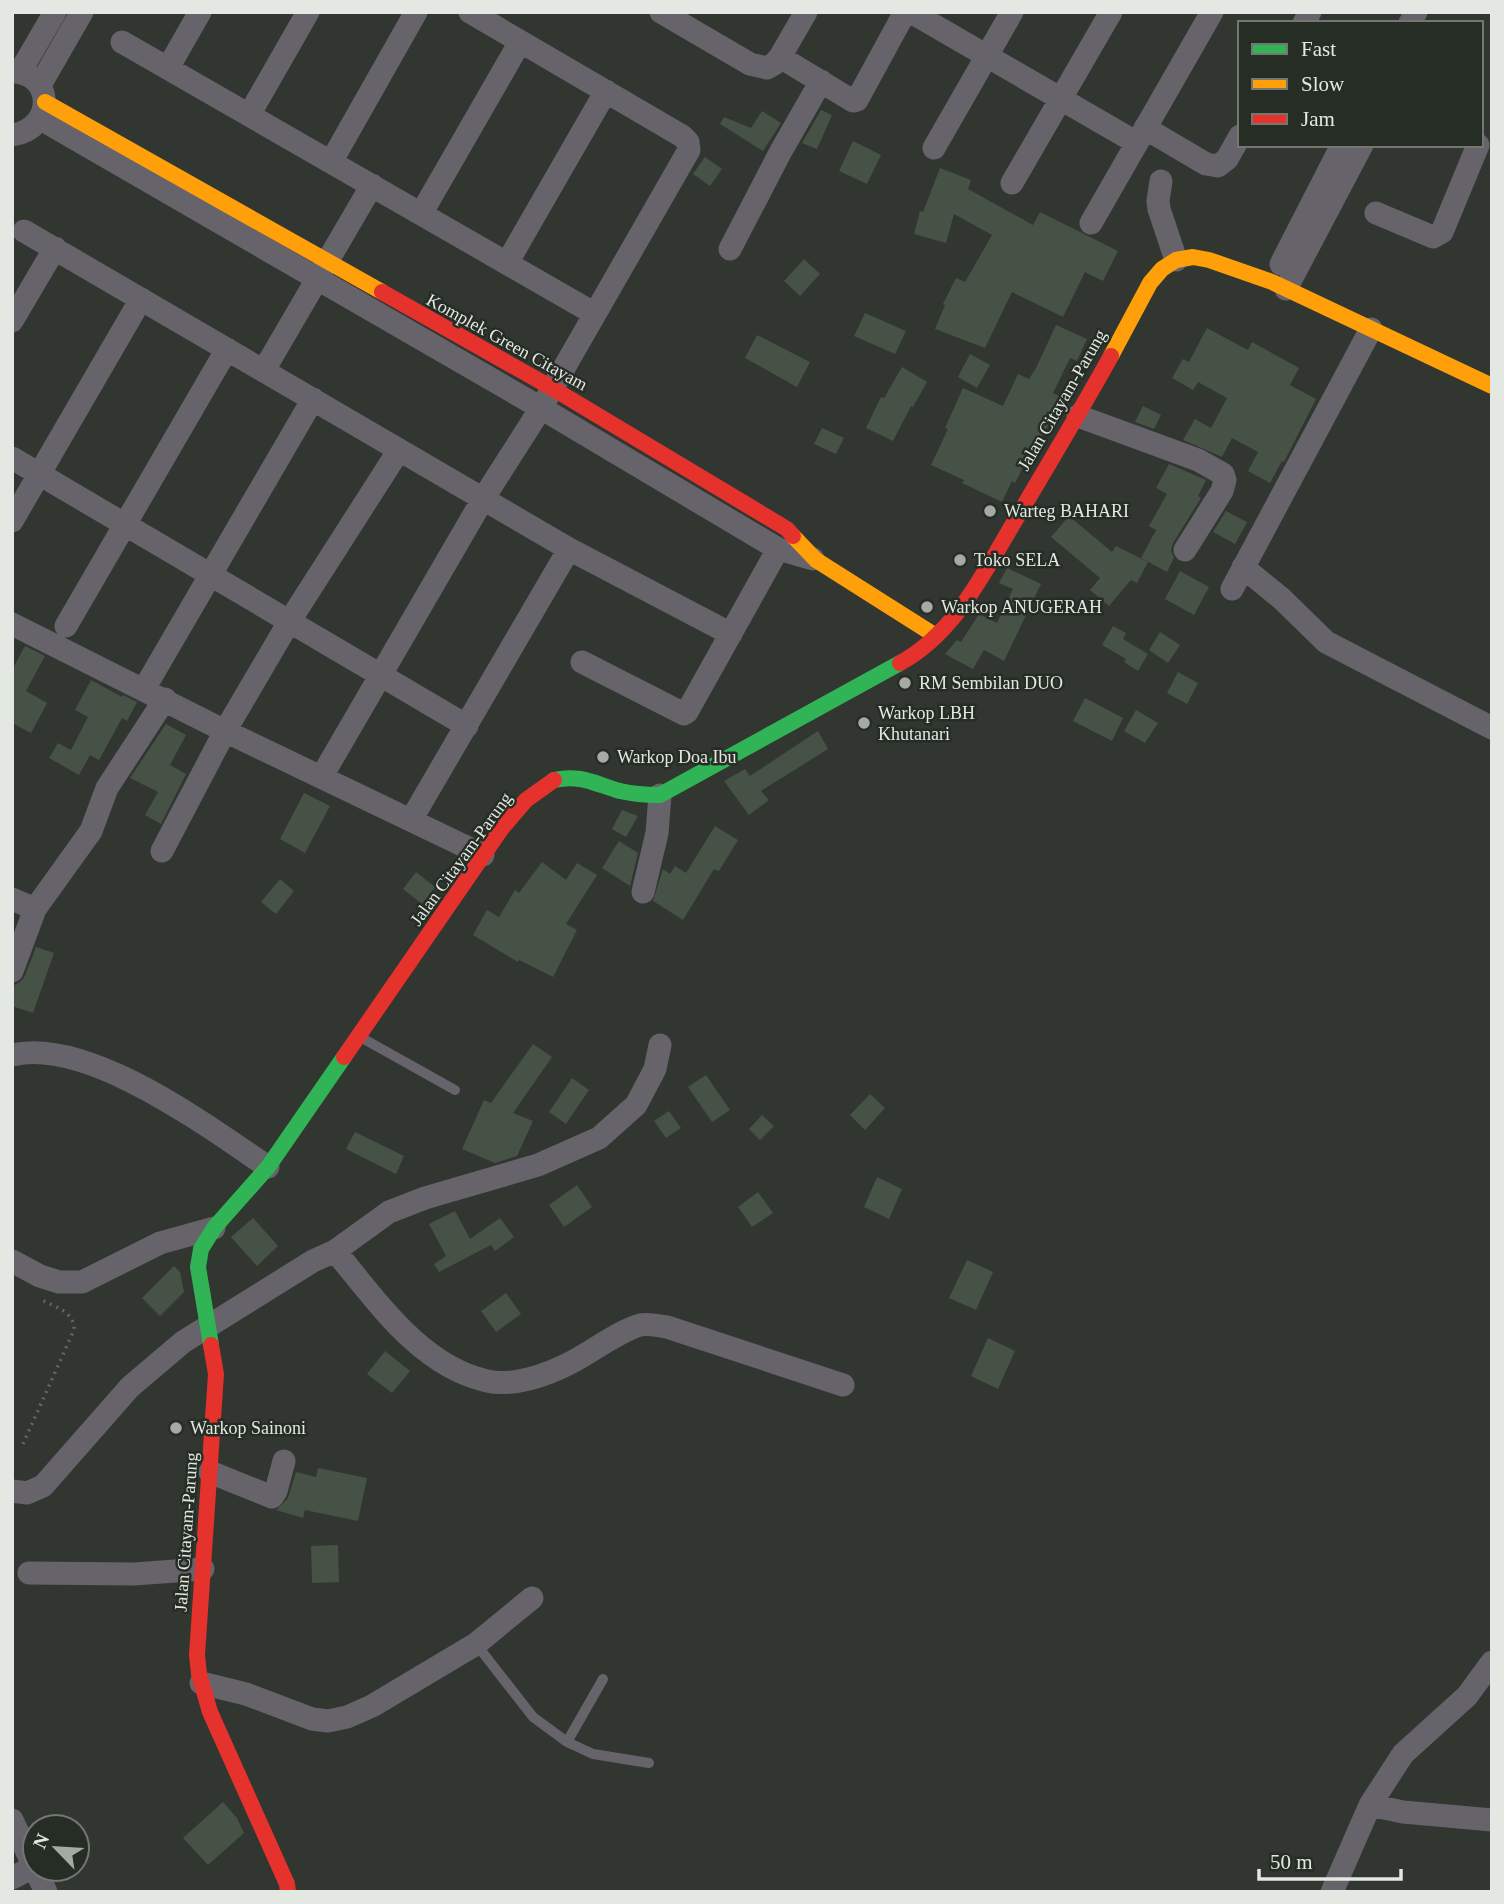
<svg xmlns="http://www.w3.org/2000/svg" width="1504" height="1904" font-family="'Times New Roman',serif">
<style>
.building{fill:#465246}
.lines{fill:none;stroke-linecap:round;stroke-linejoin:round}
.path{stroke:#656467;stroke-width:3.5;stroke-dasharray:2 5;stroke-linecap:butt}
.lane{stroke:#67636a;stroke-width:10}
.street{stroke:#67636a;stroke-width:23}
.fast{stroke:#30b455;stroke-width:16}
.slow{stroke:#ff9f0a;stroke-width:16}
.jam{stroke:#e5322d;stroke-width:16}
.poi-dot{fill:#a5aaa5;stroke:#262d25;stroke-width:2.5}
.labels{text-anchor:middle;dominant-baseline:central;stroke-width:5;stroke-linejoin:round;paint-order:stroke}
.street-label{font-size:18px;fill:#e3e8e3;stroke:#262d25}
.poi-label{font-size:18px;fill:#e3e8e3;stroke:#262d25;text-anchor:start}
</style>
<rect width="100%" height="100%" fill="#313631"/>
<!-- building -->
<path class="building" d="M821 110 832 115 817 149 802 143Z
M762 111 781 123 763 151 720 124 724 117 751 128Z
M853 141 881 155 867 184 839 171Z
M705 157 722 169 710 186 693 174Z
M940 168 971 180 968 189 1033 225 1040 212 1118 251 1103 281 1085 272 1063 317 1012 292 985 348 935 329 945 305 943 304 956 278 965 282 992 235 954 214 946 243 914 234 920 211 923 212Z
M804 259 820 274 800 296 784 281Z
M865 313 906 331 895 354 854 336Z
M1056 325 1087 339 1077 361 1070 358 1053 393 1061 397 1048 426 1035 449 1033 448 1015 483 1012 481 1002 502 962 483 964 480 931 465 948 429 945 428 963 388 1003 406 1018 374 1029 379 1036 368Z
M1207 328 1248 350 1252 342 1299 368 1290 385 1316 399 1284 462 1282 461 1270 483 1248 471 1258 452 1232 438 1222 457 1183 440 1195 419 1211 428 1227 398 1198 382 1193 390 1172 378 1183 359 1189 362Z
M757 335 810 362 797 387 745 358Z
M970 354 990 365 977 388 958 377Z
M902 367 927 382 913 407 911 406 893 441 866 428 881 397 884 398Z
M1143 406 1161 415 1154 429 1135 422Z
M822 428 844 438 836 454 814 444Z
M1169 464 1206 480 1198 496 1201 498 1173 543 1171 550 1174 558 1167 572 1141 558 1156 530 1149 526 1167 494 1156 488Z
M1226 511 1247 522 1235 544 1213 532Z
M1069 516 1112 552 1116 546 1148 562 1137 583 1131 580 1109 606 1090 590 1100 578 1051 537Z
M1007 568 1041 584 1004 661 984 650 973 669 945 654 957 640 961 642 979 614 997 623 1013 589 999 583Z
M1180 571 1209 587 1194 615 1165 599Z
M1113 626 1126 633 1123 639 1148 654 1138 671 1124 662 1126 659 1102 645Z
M1160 632 1180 645 1168 663 1149 650Z
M25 646 45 656 26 691 47 703 31 733 12 723V670Z
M1178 672 1198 683 1187 704 1167 693Z
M91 680 122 697 123 695 137 702 127 721 122 718 99 760 90 755 79 775 49 758 58 743 71 750 88 717 75 710Z
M1085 698 1123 718 1112 741 1073 721Z
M1136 710 1158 723 1145 743 1124 731Z
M166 724 186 735 170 765 186 774 161 824 145 815 158 792 130 778Z
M818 731 828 749 761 791 769 800 749 815 724 781 745 769 750 776Z
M304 793 330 806 305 853 280 839Z
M622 810 638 816 626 837 612 829Z
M715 826 738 840 719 871 714 869 683 920 653 901 663 869 670 874 675 866 686 873Z
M619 841 638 853 630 886 602 868Z
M542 862 566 880 577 863 597 875 566 924 577 930 553 977 519 960 518 962 473 935 487 910 499 917 515 890 519 893Z
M416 872 435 887 422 904 403 889Z
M280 879 294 891 276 914 261 902Z
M36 947 54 953 33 1013 12 1006V990L14 985 20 982 25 976Z
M533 1044 552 1057 513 1113 533 1121 517 1156 495 1163 462 1149 484 1100 491 1103Z
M706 1075 730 1110 712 1122 688 1087Z
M572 1078 589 1090 566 1124 549 1112Z
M870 1094 885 1108 865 1130 850 1115Z
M669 1111 681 1128 666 1138 654 1121Z
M762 1115 774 1126 760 1140 749 1129Z
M355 1132 404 1156 396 1174 346 1149Z
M877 1177 902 1189 889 1219 864 1207Z
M577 1185 592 1207 564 1227 549 1205Z
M758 1192 773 1213 752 1227 738 1207Z
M455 1211 470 1239 500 1218 514 1237 495 1251 491 1245 439 1272 434 1264 446 1256 429 1224Z
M253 1218 278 1246 257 1266 231 1237Z
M967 1260 993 1272 976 1310 949 1298Z
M174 1266 180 1272 184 1292 160 1316 142 1298Z
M506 1293 521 1314 496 1332 481 1311Z
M988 1338 1015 1351 998 1389 971 1376Z
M385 1351 410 1371 392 1393 367 1374Z
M318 1468 367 1478 358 1521 305 1510 303 1518 276 1510 288 1498 296 1472 316 1477Z
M338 1545 339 1582 312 1583 311 1546Z
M223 1802 237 1818 244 1833 208 1865 183 1838Z"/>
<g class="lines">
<!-- path -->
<path class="path" d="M23 1444 74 1330C75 1312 55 1307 42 1300"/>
<!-- lane -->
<path class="lane" d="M362 1038 455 1090
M476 1644 533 1717 567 1742 593 1754 649 1763
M567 1742 603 1679"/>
<!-- street -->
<path class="street" d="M661 12 750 64 767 68 774 64 780 57 806 12
M911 12 1137 143
M1304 23 1310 12
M1410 23 1416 12
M122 42 595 314
M780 57 853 101 857 100 905 12
M168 68 200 12
M12 72C53 72 57 128 12 135
M20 72 55 12
M40 85 82 12
M249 115 308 12
M41 119 541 408 778 549 813 559
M1145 128 1206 164 1218 166 1227 159 1240 136
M934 148 1012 12
M331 162 416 12
M1161 181 1158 201 1159 209 1176 260
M1012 183 1111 12
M1376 213 1433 237 1442 232 1478 145
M421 214 520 42
M1091 223 1212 12
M24 231 569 549 731 634
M730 249 781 151 821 81
M507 263 606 91
M1281 264 1342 145
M1286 289 1362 145
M12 321 55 248
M264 370 372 185
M1078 416 1198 460 1223 474 1225 480 1222 491 1185 550
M12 458 467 726
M12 521 141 299
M1243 567 1282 599 1326 642 1492 728
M1232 589 1371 329
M12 624 225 731 483 855
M66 626 227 349
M582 662 684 714 687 712 778 549
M144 689 313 399
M322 776 483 499 541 408 689 150 688 142 682 136 470 12
M411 820 569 549
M162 851 225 731 289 622 399 450
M643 892 657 833 660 795
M12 899 35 909
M12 971 35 909 91 831 107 788 165 699
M12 1055C88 1037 207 1126 268 1167
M335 1251 389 1212 425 1198 538 1165 599 1138 636 1105 655 1069 660 1045
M12 1261 40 1276 59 1282H82L160 1243 214 1228
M210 1472 272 1497 276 1491 284 1461
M12 1491 27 1493 43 1486 130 1387 183 1342 313 1261 335 1251C377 1301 420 1366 487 1381 513 1387 547 1375 570 1363 590 1353 619 1331 640 1325 648 1323 659 1326 667 1327L843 1385
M29 1573 134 1574 203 1569
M201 1683 246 1694 312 1719 328 1721 347 1717 372 1706 476 1644 532 1598
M1370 1805 1403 1754 1467 1696 1492 1662
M12 1820 46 1892
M12 1878 33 1867
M1332 1892 1370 1805 1403 1812 1492 1820"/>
<!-- fast -->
<path class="fast" d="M554 780C581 774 595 784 620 791 633 794 646 795 660 795L900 663
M211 1345 198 1267 201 1249 214 1228 268 1167 344 1057"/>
<!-- slow -->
<path class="slow" d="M45 102 382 292
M1111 356 1150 283 1162 269 1176 260 1193 257 1209 260 1272 282 1492 386
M793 536 816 560 936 636"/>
<!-- jam -->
<path class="jam" d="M382 292 552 388 787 529 793 536
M900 663C957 632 986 568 1019 514 1050 462 1081 410 1111 356
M344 1057 502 828 526 800 554 780
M211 1345 216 1374 197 1655 199 1674 210 1712 287 1884 288 1892"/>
</g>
<!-- markers -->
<g class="poi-dot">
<circle cx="990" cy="511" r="7"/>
<circle cx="960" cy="560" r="7"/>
<circle cx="927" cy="607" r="7"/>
<circle cx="905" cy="683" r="7"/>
<circle cx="864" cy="723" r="7"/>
<circle cx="603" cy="757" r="7"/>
<circle cx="176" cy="1428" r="7"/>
</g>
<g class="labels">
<!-- street labels -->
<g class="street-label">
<text transform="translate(507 342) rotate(29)">Komplek Green Citayam</text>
<text transform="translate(1062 400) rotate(-60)">Jalan Citayam-Parung</text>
<text transform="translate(461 859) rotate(-54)">Jalan Citayam-Parung</text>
<text transform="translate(186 1532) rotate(-86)">Jalan Citayam-Parung</text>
</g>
<!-- poi labels -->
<g class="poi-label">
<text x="1004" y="511">Warteg BAHARI</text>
<text x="974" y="560">Toko SELA</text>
<text x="941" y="607">Warkop ANUGERAH</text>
<text x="919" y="683">RM Sembilan DUO</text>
<text x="878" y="713">Warkop LBH<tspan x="878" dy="21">Khutanari</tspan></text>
<text x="617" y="757">Warkop Doa Ibu</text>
<text x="190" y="1428">Warkop Sainoni</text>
</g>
</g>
<!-- border -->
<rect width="1504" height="1904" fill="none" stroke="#e3e8e3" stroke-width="28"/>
<!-- legend -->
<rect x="1238" y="21" width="245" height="126" fill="#262d25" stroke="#727871" stroke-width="2"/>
<rect x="1252" y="44" width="35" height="10" fill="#30b455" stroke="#727871" stroke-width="2"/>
<text x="1301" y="56" font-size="21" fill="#e3e8e3">Fast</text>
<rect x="1252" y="79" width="35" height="10" fill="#ff9f0a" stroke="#727871" stroke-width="2"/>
<text x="1301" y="91" font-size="21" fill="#e3e8e3">Slow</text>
<rect x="1252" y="114" width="35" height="10" fill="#e5322d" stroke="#727871" stroke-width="2"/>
<text x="1301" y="126" font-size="21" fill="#e3e8e3">Jam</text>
<!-- north arrow -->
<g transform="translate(56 1848) rotate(295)"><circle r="33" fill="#262d25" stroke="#727871" stroke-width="2"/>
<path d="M0-5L12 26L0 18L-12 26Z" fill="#a5aaa5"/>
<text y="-10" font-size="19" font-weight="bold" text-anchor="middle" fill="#e3e8e3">N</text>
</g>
<!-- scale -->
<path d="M1259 1869v10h142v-10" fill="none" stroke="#e3e8e3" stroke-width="3.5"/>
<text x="1270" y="1869" font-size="21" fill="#e3e8e3" stroke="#262d25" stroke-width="5" paint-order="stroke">50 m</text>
</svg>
